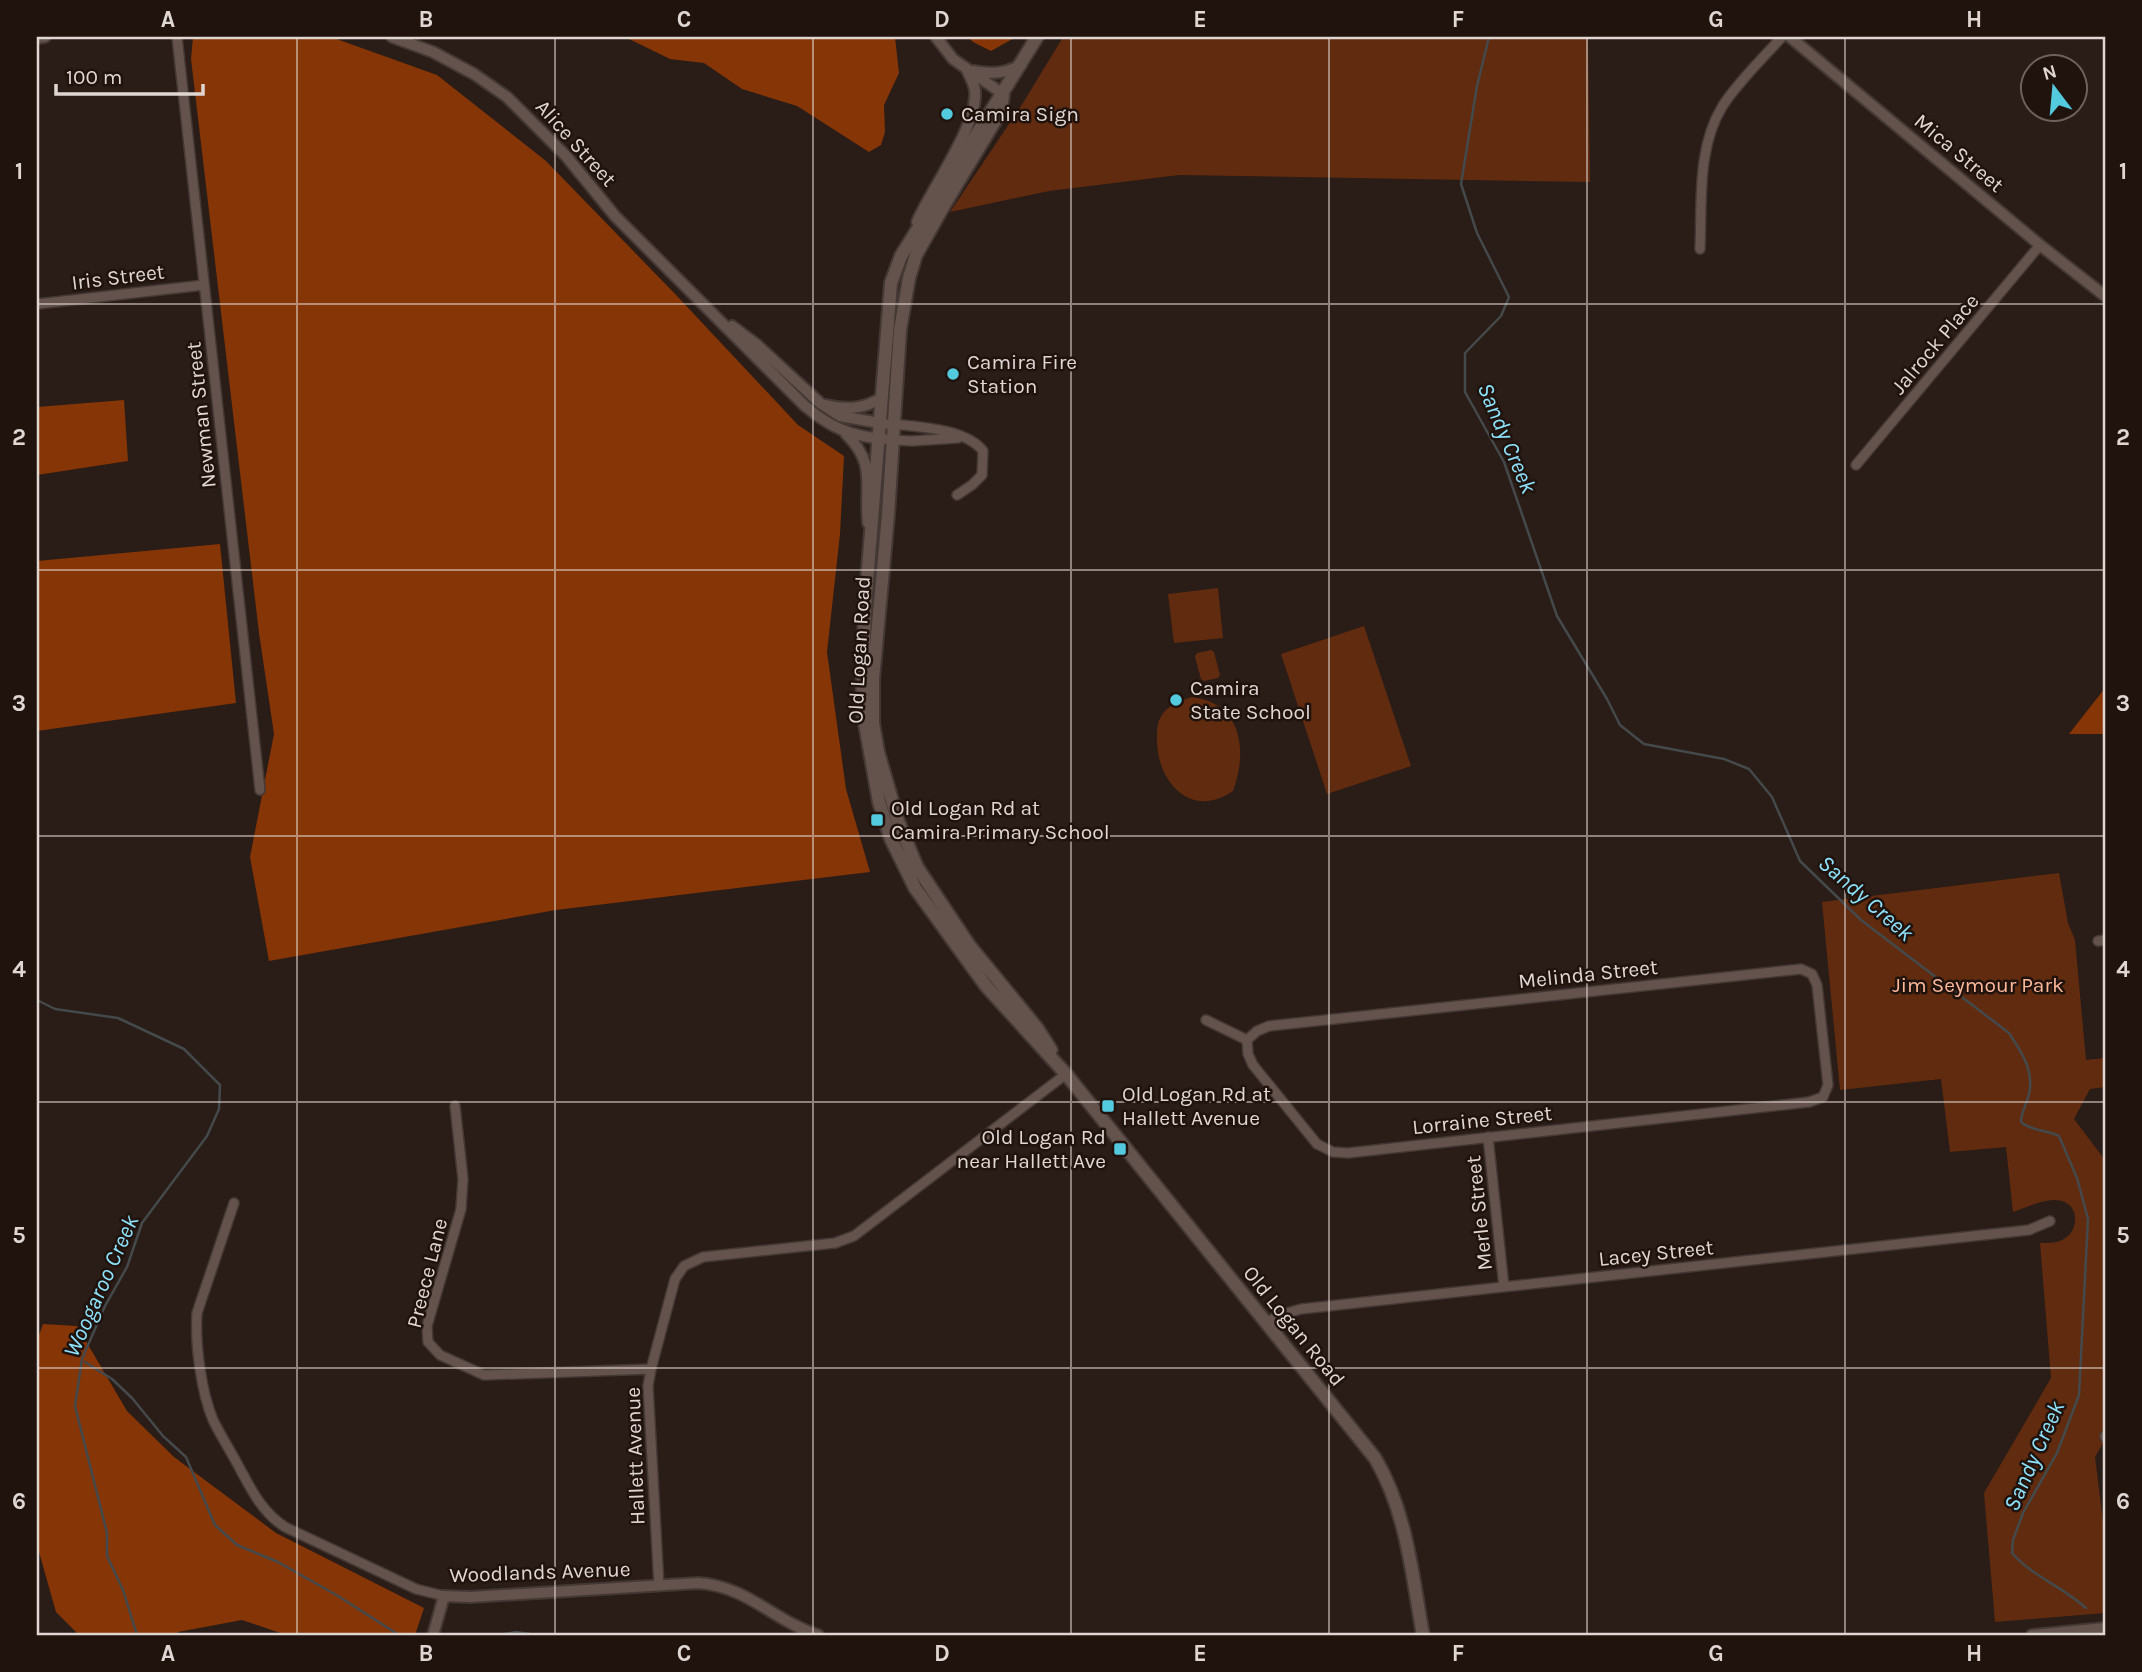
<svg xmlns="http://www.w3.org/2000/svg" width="2142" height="1672" font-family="Karla,sans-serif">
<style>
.green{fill:#612b0f}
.forest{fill:#853506}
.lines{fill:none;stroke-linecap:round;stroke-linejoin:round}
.stream{stroke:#44494b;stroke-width:2.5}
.minor-casing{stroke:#443835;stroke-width:12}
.tertiary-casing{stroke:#443835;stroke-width:14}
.secondary-casing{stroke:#443835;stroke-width:16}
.minor{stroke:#64534c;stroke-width:9}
.tertiary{stroke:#64534c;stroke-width:10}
.secondary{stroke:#64534c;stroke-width:12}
.grid{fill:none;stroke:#e1d7d2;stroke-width:2;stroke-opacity:0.55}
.poi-dot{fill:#54cade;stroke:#20130d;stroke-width:2.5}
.labels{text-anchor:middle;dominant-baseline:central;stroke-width:5;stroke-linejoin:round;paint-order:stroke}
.poi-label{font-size:21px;fill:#e1d7d2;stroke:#20130d;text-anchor:start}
.street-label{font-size:21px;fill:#e1d7d2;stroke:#20130d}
.park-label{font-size:21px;fill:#feb89a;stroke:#20130d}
.water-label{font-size:23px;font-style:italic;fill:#8de3fd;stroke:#20130d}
.neatline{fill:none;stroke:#e1d7d2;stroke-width:2.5}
.grid-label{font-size:23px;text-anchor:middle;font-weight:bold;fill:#e1d7d2}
</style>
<rect width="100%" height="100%" fill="#2a1c16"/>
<!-- green -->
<path class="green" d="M1063 37H1588L1590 182 1179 175 1049 191 950 212 1023 103Z
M1218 588 1223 638 1174 643 1168 594Z
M1364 626 1411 766 1327 794 1281 654Z
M1211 650 1214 652 1220 675 1218 678 1204 681 1201 679 1195 657 1197 653Z
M1192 697C1242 703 1248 751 1233 791 1193 819 1159 785 1157 743 1157 731 1156 722 1164 712 1171 704 1182 700 1192 697Z
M2059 873 2068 923 2075 940 2086 1060 2105 1058V1087L2090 1089 2074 1119 2105 1160V1440L2095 1457 2105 1538V1613L1995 1622 1984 1493 2051 1378 2040 1243C2047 1243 2056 1243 2062 1240 2078 1234 2081 1206 2062 1201 2046 1197 2028 1207 2013 1212L2006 1147 1950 1152 1941 1079 1840 1090 1822 902Z"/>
<!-- forest -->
<path class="forest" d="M193 37H331L437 75 546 161 677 296 798 425 844 456 840 534 827 652 846 789 870 872 556 910 269 961 250 857 274 734 259 633 191 59Z
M625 37H895L899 73 884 105 885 132 881 145 869 152 797 106 742 89 704 63 670 59Z
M968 37H1016L991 51 973 42Z
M124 400 128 461 37 475V407Z
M220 544 236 703 37 731V561Z
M2105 688V734H2069Z
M43 1324 77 1326 127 1411 174 1457 276 1533 424 1608 415 1635H286L242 1620 178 1632 175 1635H79L56 1612 37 1545V1341Z"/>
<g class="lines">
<!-- stream -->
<path class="stream" d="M1489 37 1477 86 1461 184 1477 233 1509 297 1501 316 1465 353V392L1504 462 1557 616 1607 699 1620 725 1644 744 1724 759 1749 769 1772 797 1800 861 1861 920 2009 1033C2023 1054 2037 1075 2027 1101 2024 1109 2021 1114 2021 1122 2031 1131 2047 1130 2059 1136L2077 1178 2088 1219 2079 1395 2057 1453 2023 1513 2013 1540 2012 1553C2032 1576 2063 1587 2086 1608
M37 1000 55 1009 118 1018 184 1049 220 1085 219 1109 207 1136 142 1223 127 1267 105 1306 82 1359 75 1406 107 1533V1556L123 1590 137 1635
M85 1362 112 1379 132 1398 163 1436 186 1457 215 1525 237 1545 278 1562 338 1596 399 1635
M499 1635 516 1632 537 1635"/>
<defs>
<path id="minor" d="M177 37 260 790
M1700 249C1702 202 1697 148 1722 107 1737 83 1763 58 1782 37
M37 304 204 285
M893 424C920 427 966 429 983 451L982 475 972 485 957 495
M893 440 912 441 958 438
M1856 465 2040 245
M2098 941 2105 940
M1206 1020 1247 1040 1248 1054 1253 1065 1317 1144 1333 1152 1348 1153 1809 1102 1823 1097 1828 1085 1817 985 1812 974 1801 969 1269 1026 1257 1031 1247 1040
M455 1106 463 1179 461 1209 427 1326 428 1342 440 1355 484 1375 651 1369
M1488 1137 1504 1287
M234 1203 197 1313C195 1344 201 1391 213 1420 221 1436 231 1452 239 1467 252 1491 262 1512 285 1527L416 1589 444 1596
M1267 1323 1277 1316 1301 1309 2029 1230 2050 1221
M2105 1436V1437
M659 1586 648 1386 651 1369 675 1279 684 1266 703 1257 835 1243 854 1236 1066 1074"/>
<path id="tertiary" d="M392 37 433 52 474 74 507 97 566 156 615 216 805 406C831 428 850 436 884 439
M936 37 953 59 1003 94
M1790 37 2040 245 2105 296
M37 38 45 37
M973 71C991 74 1004 74 1021 65
M917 222C932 188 978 125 975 91 974 83 970 77 967 70
M732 326 756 344 820 403 840 416 885 424
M826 405C847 410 864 409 881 398
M846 434C877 464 864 485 868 523
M433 1635 444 1596 471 1597 698 1583C747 1586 774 1621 818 1635
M2032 1635 2105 1628"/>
<path id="secondary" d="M1037 37 901 256 891 283 865 607 862 707 879 802 891 839 915 888 986 986 1066 1074 1375 1458C1407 1512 1412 1575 1423 1635
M1003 95 1001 111 943 207 916 255 909 278 900 330 888 515 873 679V723L878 752 898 821 917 867 969 945 1037 1028 1051 1050"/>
</defs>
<!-- minor casing -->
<use href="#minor" class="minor-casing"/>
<!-- tertiary casing -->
<use href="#tertiary" class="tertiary-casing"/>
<!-- secondary casing -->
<use href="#secondary" class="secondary-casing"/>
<!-- minor -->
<use href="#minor" class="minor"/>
<!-- tertiary -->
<use href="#tertiary" class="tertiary"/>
<!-- secondary -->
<use href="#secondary" class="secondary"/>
</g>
<!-- grid -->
<path class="grid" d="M297 37V1635M555 37V1635M813 37V1635M1071 37V1635M1329 37V1635M1587 37V1635M1845 37V1635M37 304H2105M37 570H2105M37 836H2105M37 1102H2105M37 1368H2105"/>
<!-- markers -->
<g class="poi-dot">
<circle cx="947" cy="114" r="7"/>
<circle cx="953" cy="374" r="7"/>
<circle cx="1176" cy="700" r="7"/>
<rect x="870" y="813" width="14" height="14" rx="3.5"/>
<rect x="1101" y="1099" width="14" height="14" rx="3.5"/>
<rect x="1113" y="1142" width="14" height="14" rx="3.5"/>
</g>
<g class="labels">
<!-- poi labels -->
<g class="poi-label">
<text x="961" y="114">Camira Sign</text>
<text x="967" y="362">Camira Fire<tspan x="967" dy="24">Station</tspan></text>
<text x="1190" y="688">Camira<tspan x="1190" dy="24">State School</tspan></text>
<text x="891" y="808">Old Logan Rd at<tspan x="891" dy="24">Camira Primary School</tspan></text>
<text x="1122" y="1094">Old Logan Rd at<tspan x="1122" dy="24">Hallett Avenue</tspan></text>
<text x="1106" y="1137" text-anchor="end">Old Logan Rd<tspan x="1106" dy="24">near Hallett Ave</tspan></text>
</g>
<!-- street labels -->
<g class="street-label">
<text transform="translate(576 143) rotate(48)">Alice Street</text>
<text transform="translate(1959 153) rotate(40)">Mica Street</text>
<text transform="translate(118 277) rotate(-7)">Iris Street</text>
<text transform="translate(1935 344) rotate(-50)">Jalrock Place</text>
<text transform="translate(201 415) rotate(-96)">Newman Street</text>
<text transform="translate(859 650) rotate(-87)">Old Logan Road</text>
<text transform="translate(1588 974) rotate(-6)">Melinda Street</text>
<text transform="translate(1482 1120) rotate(-6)">Lorraine Street</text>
<text transform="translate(1479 1213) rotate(-96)">Merle Street</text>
<text transform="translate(1656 1253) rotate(-6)">Lacey Street</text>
<text transform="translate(427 1273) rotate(-76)">Preece Lane</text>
<text transform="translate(1294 1326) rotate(51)">Old Logan Road</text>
<text transform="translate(635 1456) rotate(-92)">Hallett Avenue</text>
<text transform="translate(540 1572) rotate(-2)">Woodlands Avenue</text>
</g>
<!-- park labels -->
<g class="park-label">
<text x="1978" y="985">Jim Seymour Park</text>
</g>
<!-- water labels -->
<g class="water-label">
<text transform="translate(1507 438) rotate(67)">Sandy Creek</text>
<text transform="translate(1866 898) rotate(41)">Sandy Creek</text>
<text transform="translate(101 1286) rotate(-66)">Woogaroo Creek</text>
<text transform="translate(2034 1456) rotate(-66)">Sandy Creek</text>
</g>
</g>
<!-- border -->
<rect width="2142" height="1672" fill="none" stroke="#20130d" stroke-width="77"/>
<!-- north arrow -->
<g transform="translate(2054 88) rotate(344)"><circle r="33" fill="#20130d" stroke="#6d615c" stroke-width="2"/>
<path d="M0-5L12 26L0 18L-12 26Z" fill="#54cade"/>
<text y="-10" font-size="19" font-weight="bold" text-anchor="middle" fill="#e1d7d2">N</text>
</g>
<!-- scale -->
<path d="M56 84v10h147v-10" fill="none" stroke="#e1d7d2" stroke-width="3.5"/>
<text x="66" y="84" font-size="21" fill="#e1d7d2" stroke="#20130d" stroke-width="5" paint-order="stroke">100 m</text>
<rect x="38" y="38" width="2066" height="1596" class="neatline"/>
<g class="grid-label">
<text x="168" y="27">A</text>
<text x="426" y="27">B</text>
<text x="684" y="27">C</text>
<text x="942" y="27">D</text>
<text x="1200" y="27">E</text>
<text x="1458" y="27">F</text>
<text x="1716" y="27">G</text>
<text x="1974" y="27">H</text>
<text x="19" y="179">1</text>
<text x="2123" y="179">1</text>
<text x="19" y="445">2</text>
<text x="2123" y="445">2</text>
<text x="19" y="711">3</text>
<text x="2123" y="711">3</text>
<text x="19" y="977">4</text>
<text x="2123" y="977">4</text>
<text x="19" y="1243">5</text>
<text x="2123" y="1243">5</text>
<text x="19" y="1509">6</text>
<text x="2123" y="1509">6</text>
<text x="168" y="1661">A</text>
<text x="426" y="1661">B</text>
<text x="684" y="1661">C</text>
<text x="942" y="1661">D</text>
<text x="1200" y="1661">E</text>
<text x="1458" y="1661">F</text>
<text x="1716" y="1661">G</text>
<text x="1974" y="1661">H</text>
</g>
</svg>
